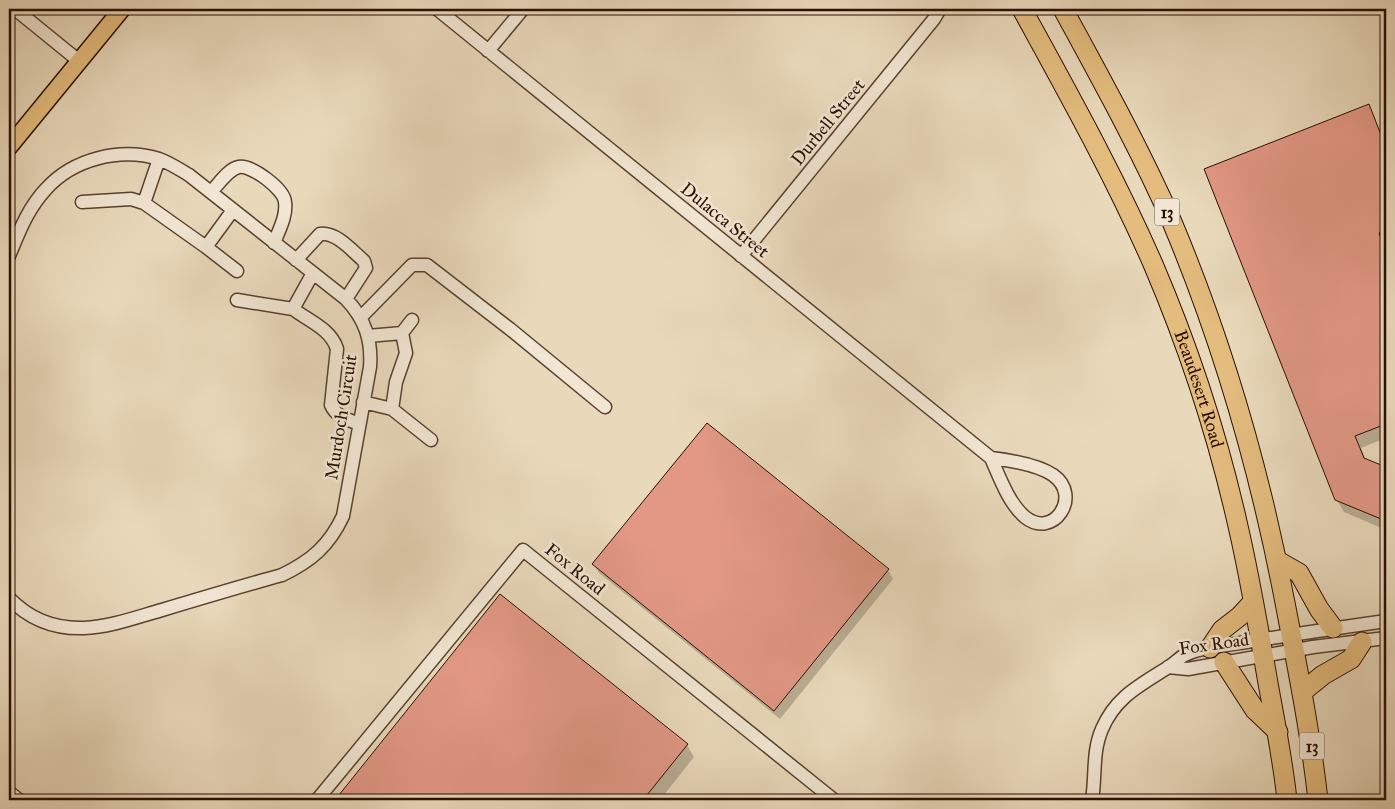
<svg xmlns="http://www.w3.org/2000/svg" width="1395" height="809" font-family="'IM FELL Great Primer',serif">
<style>
.shadow{fill:#0003}
.building{fill:#e29885;stroke:#290e02}
.lines{fill:none;stroke-linecap:round;stroke-linejoin:round}
.minor-casing{stroke:#594130;stroke-width:15}
.major-casing{stroke:#290e02;stroke-width:19}
.highway-casing{stroke:#290e02;stroke-width:21}
.minor{stroke:#f1e6d3;stroke-width:12}
.major{stroke:#e4bc7e;stroke-width:16}
.highway{stroke:#e4bc7e;stroke-width:19}
.labels{text-anchor:middle;dominant-baseline:central;stroke-width:5;stroke-linejoin:round;paint-order:stroke}
.shield{fill:#f1e6d3;stroke:#654f41;stroke-width:1}
.shield-label{font-size:16px;font-weight:bold;fill:#290e02}
.street-label{font-size:18px;fill:#290e02;stroke:#f1e6d3}
</style>
<rect width="100%" height="100%" fill="#e9d9bb"/>
<filter id="stains"><feTurbulence type="fractalNoise" baseFrequency=".004" numOctaves="4"/><feColorMatrix values="0 0 0 0 .2 0 0 0 0 .09 0 0 0 0 .02 0 0 0 .5 -.17"/></filter>
<radialGradient id="worn" r=".72"><stop offset=".6" stop-color="#630" stop-opacity="0"/><stop offset="1" stop-color="#630" stop-opacity=".3"/></radialGradient>
<!-- shadow -->
<path class="shadow" d="M1368 106 1375 118 1386 145V245H1385L1386 249V438L1361 448 1366 460 1386 469V530L1344 512 1337 500Z
M594 564 888 570 893 579 780 719 599 573Z
M500 596 687 745 694 757 660 800H337Z"/>
<!-- building -->
<path class="building" d="M1369 104 1386 148V230L1379 233 1386 251V424L1355 436 1364 458 1386 467V521L1335 500 1204 169Z
M707 423 889 569 774 711 592 564Z
M500 594 688 744 643 800H335Z"/>
<g class="lines">
<defs>
<path id="minor" d="M15 9 79 61
M437 9 991 458C999 476 1009 504 1025 517 1053 540 1083 496 1053 475 1038 465 1008 460 991 458
M488 51 523 9
M211 192C218 185 228 169 239 167 252 165 284 189 285 202 287 216 279 230 274 243
M82 202 131 199 144 203 206 247 237 271
M144 203 159 159
M206 247 233 210
M9 256C19 232 28 208 46 189 73 159 120 147 159 159 170 163 179 169 189 175L346 299C365 319 372 340 370 367L343 516C329 546 311 561 282 575 242 586 202 598 162 610 137 617 110 627 84 628 55 629 29 619 9 598
M741 256 934 19 940 9
M296 260 320 234C337 232 352 251 364 261L366 268 346 299
M313 273 293 309C309 321 331 329 337 349L331 405C336 417 349 420 359 424
M237 300 293 309
M360 318 412 265H427L510 329 605 407
M368 336 402 333
M363 402 392 409 431 440
M392 409 396 382 406 353 402 333 412 320
M1168 667 1188 669 1313 647 1386 638
M9 792 19 800
M317 800 523 550 834 800
M1092 800C1096 776 1092 752 1102 729 1116 696 1141 685 1170 666 1175 663 1179 658 1185 655 1199 647 1224 646 1240 643 1289 635 1337 628 1386 621"/>
<path id="major" d="M9 147 122 9"/>
<g id="highway">
<path id="s1" d="M1022 9C1068 93 1115 177 1153 264 1189 348 1218 437 1238 526 1250 578 1259 631 1268 683 1275 722 1283 761 1287 800"/>
<path d="M1063 9C1101 79 1140 149 1172 222 1225 348 1262 479 1287 613 1299 676 1311 737 1318 800"/>
<path d="M1278 561 1299 573 1319 609 1333 628"/>
<path d="M1210 648 1222 630 1240 616 1253 602"/>
<path d="M1224 662 1255 710 1278 732"/>
<path d="M1302 692 1323 675 1351 659 1362 642"/>
</g>
</defs>
<!-- minor casing -->
<use href="#minor" class="minor-casing"/>
<!-- major casing -->
<use href="#major" class="major-casing"/>
<!-- highway casing -->
<use href="#highway" class="highway-casing"/>
<!-- minor -->
<use href="#minor" class="minor"/>
<!-- major -->
<use href="#major" class="major"/>
<!-- highway -->
<use href="#highway" class="highway"/>
</g>
<g class="labels">
<!-- shield labels -->
<g class="shield">
<rect x="1154.5" y="198.5" width="25" height="27" rx="4"/>
<rect x="1299.5" y="732.5" width="25" height="27" rx="4"/>
</g>
<g class="shield-label">
<text x="1167" y="212">13</text>
<text x="1312" y="746">13</text>
</g>
<!-- street labels -->
<g class="street-label">
<text transform="translate(828 122) rotate(-51)">Durbell Street</text>
<text transform="translate(725 220) rotate(39)">Dulacca Street</text>
<text stroke="none"><textPath href="#s1" startOffset="420">Beaudesert Road</textPath></text>
<text transform="translate(341 417) rotate(-81)">Murdoch Circuit</text>
<text transform="translate(575 569) rotate(39)">Fox Road</text>
<text transform="translate(1214 644) rotate(-8)">Fox Road</text>
</g>
</g>
<!-- margin -->
<rect width="1395" height="809" fill="none" stroke="#e9d9bb" stroke-width="30"/>
<rect x="10" y="10" width="1375" height="789" fill="none" stroke="#290e02" stroke-width="2.5"/>
<rect x="15" y="15" width="1365" height="779" fill="none" stroke="#290e02"/>
<rect width="100%" height="100%" filter="url(#stains)"/>
<rect width="100%" height="100%" fill="url(#worn)"/>
</svg>
